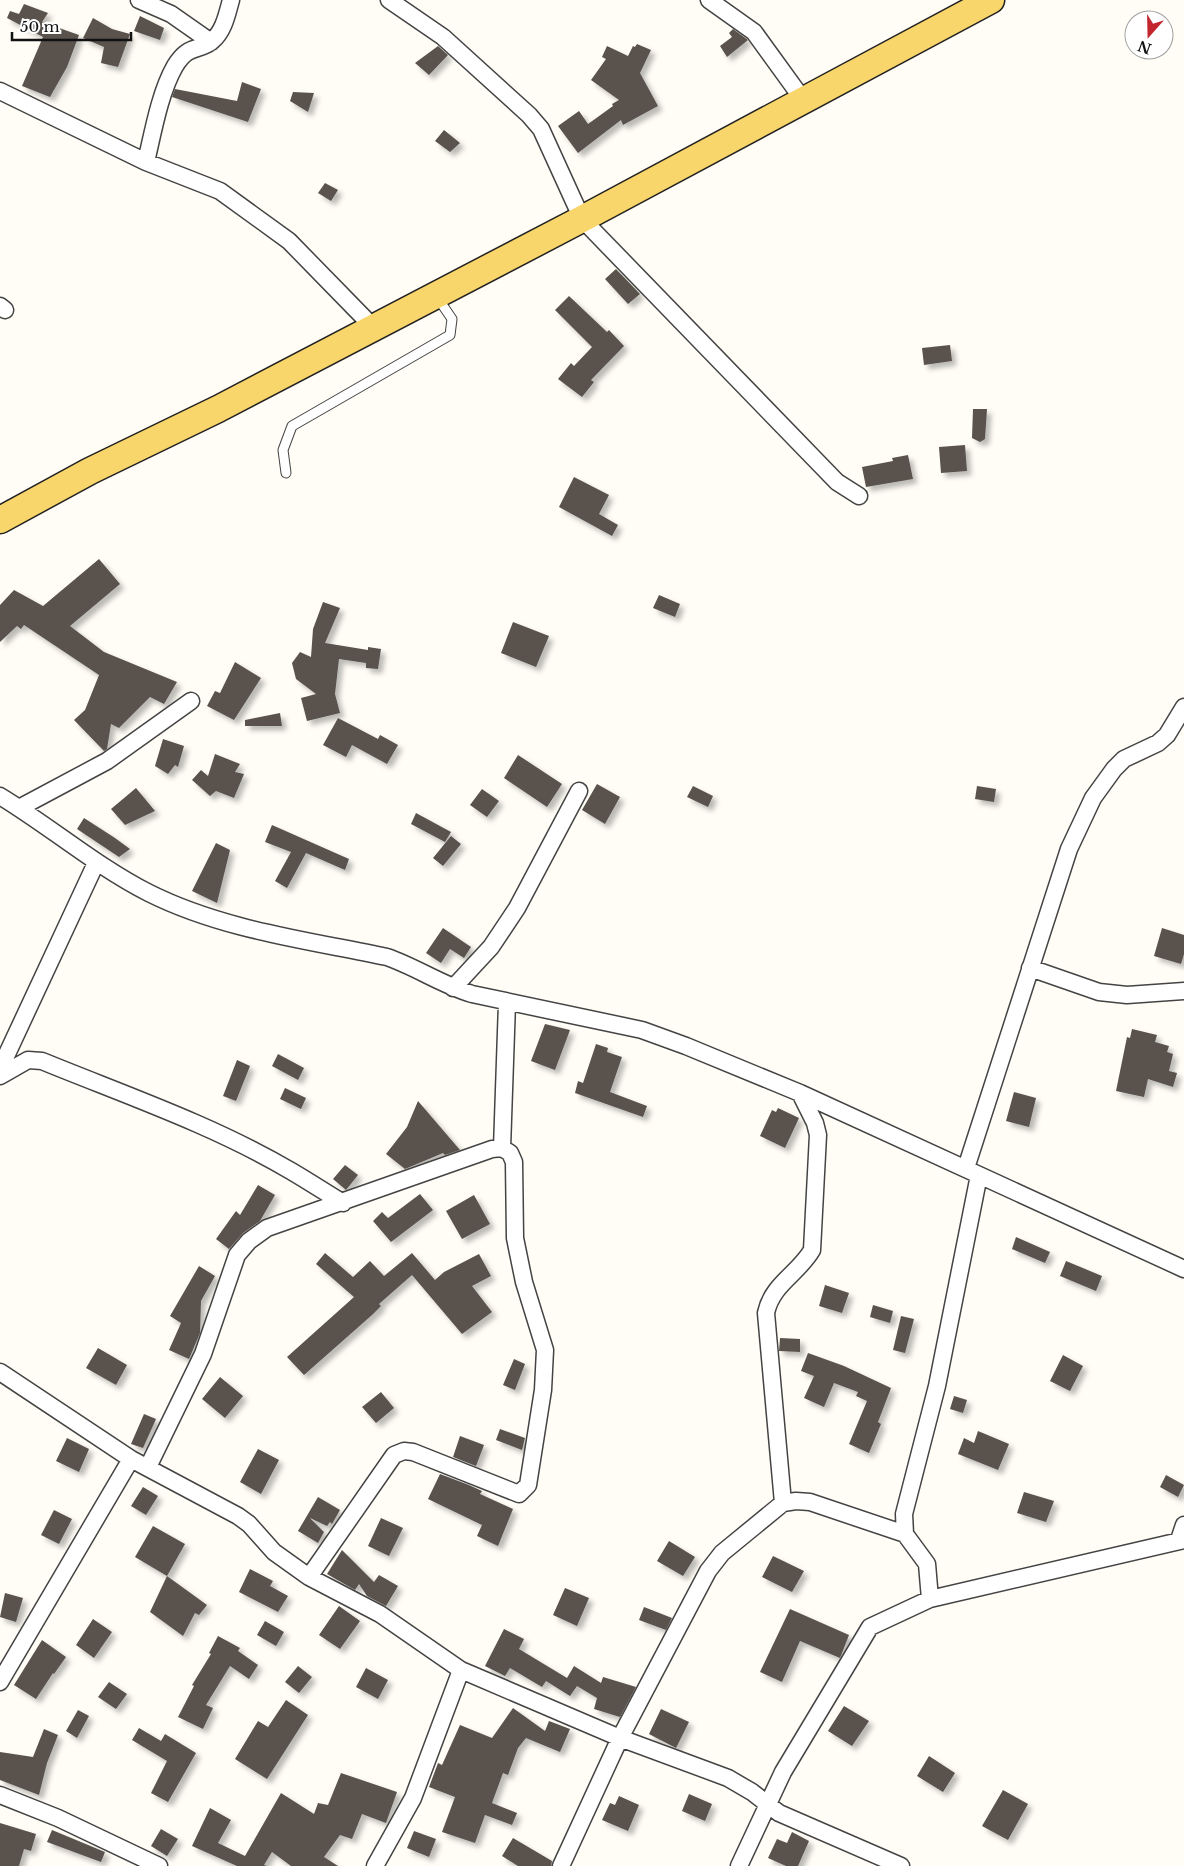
<svg xmlns="http://www.w3.org/2000/svg" width="1184" height="1866" font-family="'Libre Baskerville',serif">
<style>
.building{fill:#5a524d;filter:url(#shadow)}
.lines{fill:none;stroke-linecap:round;stroke-linejoin:round}
.service-casing{stroke:#444;stroke-width:11}
.minor-casing{stroke:#444;stroke-width:19}
.primary-casing{stroke:#222;stroke-width:29}
.service{stroke:#fff;stroke-width:9}
.minor{stroke:#fff;stroke-width:16}
.primary{stroke:#f9d66b;stroke-width:26}
</style>
<defs>
<filter id="shadow"><feDropShadow dx="4.5" dy="4.5" stdDeviation="2.5" flood-color="#0004"/></filter>
</defs>
<rect width="100%" height="100%" fill="#fffdf5"/>
<!-- building -->
<path class="building" d="M24 4 48 13 42 22 79 35 67 67 50 97 22 86 43 37 7 18 10 11 19 14Z
M140 16 164 28 160 40 134 31Z
M93 18 112 29 130 34 118 67 101 63 104 47 83 38Z
M733 29 748 40 727 57 720 46 732 37 729 33Z
M637 44 651 50 640 73 658 106 623 125 621 120 578 153 558 126 579 111 588 124 613 106 612 104 619 100 591 80 606 59 602 57 607 46 628 56 633 46 635 47Z
M438 46 448 55 429 75 415 63Z
M242 82 261 89 248 122 172 97 175 89 237 101Z
M293 92 314 93 308 112 290 101Z
M444 130 460 143 450 152 435 141Z
M325 183 338 190 331 201 318 193Z
M616 269 640 294 628 304 605 279Z
M569 296 607 332 609 330 624 346 591 380 594 382 582 397 558 379 571 363 574 366 592 347 555 310Z
M950 345 952 361 924 365 922 348Z
M973 409H987L985 439 980 442 972 438Z
M965 445 967 471 941 473 939 447Z
M908 455 913 479 866 487 862 467 893 461 892 458Z
M574 477 609 495 599 514 618 525 612 536 559 507Z
M99 559 120 584 70 626 104 652 177 682 164 704 150 697 119 728 111 724 107 749 104 751 74 720 85 710 99 675 24 625 21 629 17 626 0 642V605L14 590 43 606Z
M659 595 680 604 675 617 653 608Z
M323 602 340 608 325 643 368 650V647L381 649 378 669 366 668V663L339 659 335 694 340 713 307 721 301 698 316 694 296 679 292 663 300 652 311 657 313 629Z
M513 622 549 636 536 667 501 653Z
M235 662 261 678 234 720 207 706 215 691 220 693Z
M280 713 282 726H245V720Z
M338 718 378 739 380 735 398 745 387 764 352 745 346 757 323 745Z
M163 739 184 746 178 767 175 765 168 774 155 766Z
M215 754 240 764 235 772 244 774 234 798 216 791 210 796 192 780 201 770 208 776Z
M518 755 562 784 547 807 504 778Z
M597 784 620 797 605 824 582 810Z
M693 786 713 796 708 807 687 797Z
M977 786 996 789 994 802 975 799Z
M136 788 155 811 125 825 111 809Z
M482 789 499 801 487 817 470 805Z
M416 813 451 832 445 842 411 824Z
M84 818 115 838 130 849 119 857 77 829Z
M272 825 349 859 345 870 306 853 287 888 275 881 291 852 265 842Z
M451 836 461 844 443 866 433 858Z
M216 843 230 850 217 903 192 891Z
M443 928 471 947 464 958 450 949 441 963 426 953Z
M1162 928 1184 935V954L1181 964 1154 956Z
M545 1024 570 1030 555 1070 531 1061Z
M1132 1029 1157 1035 1155 1042 1169 1046 1167 1052 1173 1054 1169 1071 1177 1073 1173 1087 1148 1079 1144 1097 1116 1091 1127 1037 1130 1038Z
M596 1044 608 1048 607 1052 622 1057 610 1092 647 1106 643 1117 575 1093 578 1081 583 1083Z
M278 1054 304 1068 298 1080 272 1066Z
M237 1060 250 1066 236 1101 223 1096Z
M285 1088 306 1098 301 1109 280 1099Z
M1014 1092 1036 1098 1029 1127 1006 1121Z
M418 1101 460 1150 445 1155 443 1153 405 1169 386 1154 407 1127Z
M778 1108 799 1118 785 1148 760 1136 772 1110 776 1112Z
M345 1165 358 1175 346 1190 333 1179Z
M258 1185 275 1195 260 1221 243 1233 229 1249 216 1239 236 1211 240 1215Z
M420 1194 433 1210 391 1242 373 1221 382 1212 388 1218Z
M474 1195 490 1224 462 1239 446 1211Z
M1016 1237 1050 1252 1045 1263 1012 1249Z
M325 1253 353 1277 370 1261 384 1276 412 1253 435 1280 444 1272 479 1254 491 1276 472 1286 492 1312 462 1334 412 1275 379 1304 381 1306 372 1315 304 1375 287 1357 354 1297 316 1264Z
M1066 1261 1102 1276 1096 1291 1060 1276Z
M199 1266 215 1276 201 1301 200 1333 189 1359 169 1350 181 1323 170 1316Z
M825 1285 849 1293 842 1313 819 1306Z
M873 1305 893 1311 890 1323 870 1317Z
M901 1316 914 1319 905 1353 893 1350Z
M780 1338 800 1339V1352L779 1351Z
M98 1348 127 1365 116 1385 86 1368Z
M808 1353 844 1366 891 1388 878 1422 881 1424 869 1453 849 1444 867 1401 856 1396 858 1392 834 1383 824 1407 804 1398 814 1376 801 1371Z
M1063 1355 1083 1366 1070 1391 1050 1381Z
M514 1359 525 1364 515 1390 503 1385Z
M220 1377 243 1396 225 1418 202 1399Z
M381 1392 394 1408 376 1423 362 1407Z
M954 1396 967 1400 963 1413 950 1409Z
M144 1414 156 1419 143 1448 131 1444Z
M500 1429 525 1438 522 1450 496 1440Z
M978 1431 1009 1444 998 1470 958 1454 964 1438 974 1443Z
M460 1436 484 1445 476 1466 453 1457Z
M67 1438 89 1449 79 1472 56 1461Z
M258 1449 279 1460 261 1494 240 1482Z
M440 1474 469 1485 482 1491 480 1494 513 1509 498 1546 477 1536 482 1525 428 1499Z
M1166 1475 1184 1485 1178 1497 1160 1487Z
M143 1487 158 1496 146 1515 131 1506Z
M1024 1492 1054 1501 1046 1522 1017 1513Z
M318 1497 340 1510 332 1524 330 1522 327 1526 310 1518 324 1532 318 1543 298 1531Z
M54 1510 72 1519 59 1544 41 1535Z
M381 1518 403 1528 389 1556 368 1546Z
M153 1526 185 1544 167 1576 135 1557Z
M669 1541 695 1557 683 1576 657 1561Z
M342 1550 374 1582 379 1575 398 1586 386 1606 367 1596 359 1584 355 1590 327 1574Z
M773 1556 804 1571 792 1592 762 1577Z
M250 1569 273 1581 270 1586 288 1596 278 1612 239 1592Z
M167 1576 207 1605 199 1615 195 1613 183 1636 150 1612Z
M565 1588 589 1598 577 1626 553 1615Z
M5 1593 23 1598 16 1622 0 1617Z
M339 1606 360 1621 340 1649 319 1635Z
M644 1607 672 1618 666 1630 639 1620Z
M790 1609 849 1635 840 1658 800 1641 782 1682 760 1672Z
M93 1619 112 1632 94 1658 76 1645Z
M265 1621 284 1632 276 1646 257 1635Z
M504 1629 524 1639 519 1649 567 1678 574 1666 601 1683 603 1677 636 1687 620 1717 594 1709 597 1698 577 1686 570 1696 546 1681 542 1687 510 1668 505 1676 485 1666Z
M218 1636 240 1648 238 1651 258 1665 249 1679 230 1666 206 1705 213 1708 203 1729 178 1717 194 1686 192 1685 211 1654 209 1653Z
M42 1640 66 1657 54 1674 53 1673 36 1699 14 1685Z
M298 1666 312 1677 299 1693 285 1682Z
M366 1668 388 1680 378 1699 356 1687Z
M109 1682 127 1694 116 1709 98 1697Z
M286 1700 308 1715 267 1779 235 1759 258 1721 268 1727Z
M844 1706 869 1721 852 1746 828 1731Z
M513 1708 545 1731 549 1721 570 1729 560 1752 526 1738 518 1748 508 1775 503 1773 492 1803 517 1813 512 1825 485 1815 475 1843 442 1832 455 1797 429 1787 438 1763 442 1765 460 1725 492 1738Z
M661 1709 689 1722 676 1748 649 1734Z
M78 1710 89 1716 77 1738 66 1731Z
M139 1728 161 1741 165 1734 196 1753 168 1802 151 1793 167 1761 132 1740Z
M44 1729 58 1735 47 1763 39 1795 0 1780V1752L33 1757Z
M929 1756 955 1773 943 1792 917 1776Z
M341 1773 397 1792 386 1823 362 1814 352 1839 340 1835 324 1857 338 1866H291L272 1852 264 1865 267 1866H237L192 1846 210 1808 231 1820 218 1843 245 1856 281 1793 314 1814 318 1803 328 1805Z
M1003 1790 1028 1804 1008 1840 982 1826Z
M689 1794 712 1804 705 1821 682 1811Z
M619 1796 639 1805 628 1831 602 1820 610 1803 615 1805Z
M0 1823 36 1834 31 1851 24 1849 19 1866H0Z
M161 1829 178 1839 167 1856 151 1846Z
M52 1830 105 1852 101 1862 47 1842Z
M414 1831 436 1839 429 1857 407 1848Z
M792 1832 809 1841 798 1866H786L768 1858 777 1839 787 1843Z
M513 1838 552 1861 551 1866H518L502 1856Z"/>
<g class="lines">
<defs>
<path id="service" d="M286 473 283 450 292 426 450 335 452 319 437 297"/>
<path id="minor" d="M139 0 171 14 211 42
M389 0 443 37 529 115 541 129 582 219 837 482 859 496
M709 0 754 32 804 101
M0 91 146 162 220 191 289 241 373 327
M146 162C153 132 160 92 175 66 189 43 199 52 212 41 224 31 227 14 231 0
M0 306 5 310
M0 796C51 827 96 866 149 893 223 930 307 940 387 957 416 967 442 985 472 994L642 1030 686 1046 800 1093 1184 1269
M19 808 107 761 191 701
M1030 968 1099 992 1127 995 1184 991
M453 988 491 947 517 908 579 791
M0 1069 96 863
M0 1076 28 1060 42 1061C125 1095 213 1125 291 1171 308 1181 325 1192 343 1203
M502 1148 507 1003
M966 1168 1069 849 1093 798 1114 769 1124 759 1158 743 1167 735 1184 707
M0 1372 131 1459 238 1516 249 1524 274 1552 309 1577 380 1614 461 1670 620 1738 728 1778 752 1792 779 1813 901 1866
M148 1467 203 1354 237 1255 249 1241 267 1228 492 1149 502 1148 510 1153 514 1162 515 1238 524 1282 545 1350 543 1390 528 1485 519 1494 413 1452 404 1451 394 1455 309 1577
M783 1503 766 1313C772 1284 798 1274 812 1250L818 1135 815 1123 800 1093
M1179 1540 1184 1525
M930 1599 927 1564 905 1534 904 1514 937 1386 979 1175
M0 1682 131 1459
M0 1795 58 1818 159 1866
M375 1866 413 1798 461 1670
M561 1866 620 1738 708 1571 722 1553 783 1503 796 1501 810 1502 905 1534
M739 1866 783 1772 870 1627 930 1599 1184 1540"/>
<path id="primary" d="M0 520 90 471 218 409 582 219 991 0"/>
</defs>
<!-- service casing -->
<use href="#service" class="service-casing"/>
<!-- minor casing -->
<use href="#minor" class="minor-casing"/>
<!-- primary casing -->
<use href="#primary" class="primary-casing"/>
<!-- service -->
<use href="#service" class="service"/>
<!-- minor -->
<use href="#minor" class="minor"/>
<!-- primary -->
<use href="#primary" class="primary"/>
</g>
<!-- north arrow -->
<g transform="translate(1149 35) rotate(200)"><circle r="24" fill="#ffffff" stroke="#a0a0a0"/>
<path d="M0-4L9 19L0 12L-9 19Z" fill="#c4262e"/>
<text y="-8" font-size="14" font-weight="bold" text-anchor="middle" fill="#111111">N</text>
</g>
<!-- scale -->
<path d="M12 32v8h119v-8" fill="none" stroke="#111111" stroke-width="2.5"/>
<text x="20" y="32" font-size="15" fill="#111111" stroke="#ffffff" stroke-width="4" paint-order="stroke">50 m</text>
</svg>
